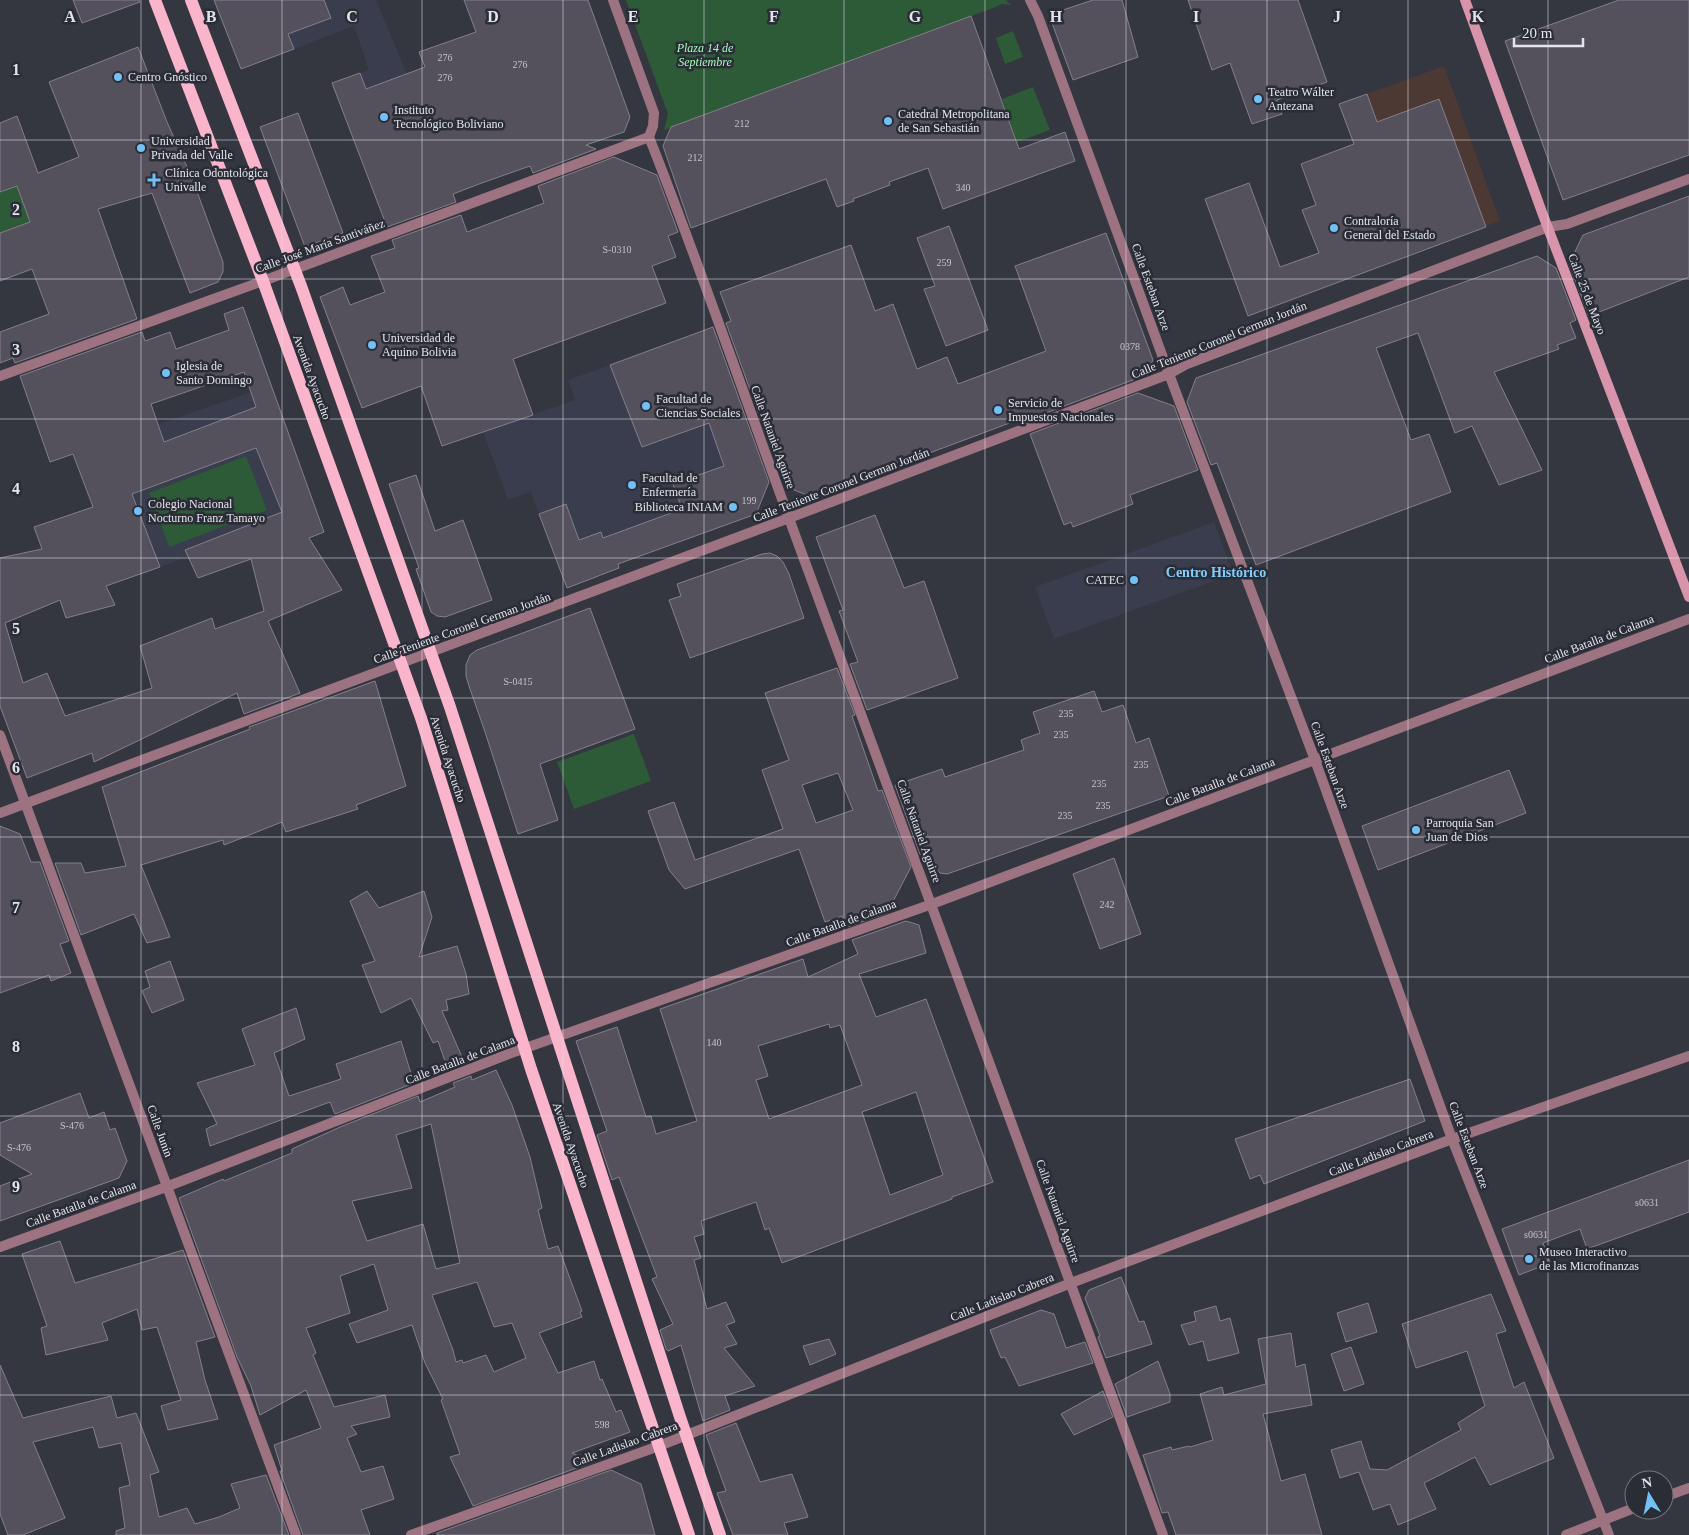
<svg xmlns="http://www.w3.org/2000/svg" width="1689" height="1535" font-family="Georgia,serif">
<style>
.commercial{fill:#4d3934}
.built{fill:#393d4d}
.green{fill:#2d5a37}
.building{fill:#55515c;stroke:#847f8b;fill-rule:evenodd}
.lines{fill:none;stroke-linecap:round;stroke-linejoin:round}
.street{stroke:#9e7381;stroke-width:10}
.secondary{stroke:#d894ab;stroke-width:10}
.primary{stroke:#fab4cb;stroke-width:12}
.grid{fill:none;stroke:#e4e5ec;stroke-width:1;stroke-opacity:0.55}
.poi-dot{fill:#71c1f4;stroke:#2a2c36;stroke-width:2}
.labels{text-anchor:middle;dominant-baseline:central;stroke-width:5;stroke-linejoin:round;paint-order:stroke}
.number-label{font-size:10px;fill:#c0c0c8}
.park-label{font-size:12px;font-style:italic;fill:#a6fbb7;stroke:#2a2c36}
.poi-label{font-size:12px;fill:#e4e5ec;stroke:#2a2c36;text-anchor:start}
.street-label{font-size:12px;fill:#e4e5ec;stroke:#2a2c36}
.neighbourhood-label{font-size:14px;font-weight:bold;fill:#83cdfc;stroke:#2a2c36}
.grid-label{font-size:16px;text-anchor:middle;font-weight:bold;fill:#e4e5ec;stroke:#2a2c36;stroke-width:5;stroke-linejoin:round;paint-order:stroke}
</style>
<rect width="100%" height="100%" fill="#343640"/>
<!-- commercial -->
<path class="commercial" d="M1444 66 1500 221 1424 250 1367 94Z"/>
<!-- built -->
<path class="built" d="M214 0H376L407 74 424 119 446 196 384 219 333 83 369 70 354 26 241 69Z
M707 330 765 492 756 514 618 564 606 545 601 532 579 540 566 504 539 514 531 492 508 500 483 432 575 400 568 380Z
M271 385 324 532 198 578 188 557 121 581 73 454Z
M1214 522 1233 574 1054 639 1035 587Z"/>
<!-- green -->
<path class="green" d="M626 0H1006L1011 5 1002 4 993 8 664 130 668 114Z
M1013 31 1023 57 1005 64 996 38Z
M1033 87 1050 130 1017 142 1002 99Z
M17 186 30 222 0 233V192Z
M246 456 267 510 169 547 149 493Z
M634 734 651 781 574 809 557 762Z"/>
<!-- building -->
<path class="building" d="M73 0H139L140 2 82 23Z
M214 0H324L331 18 288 34 294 49 241 69Z
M464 0H588L630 117 624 132 586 145 596 149 533 173 530 166 479 184 453 194 456 202 387 227 332 83 360 73 366 89 425 67 419 52 476 32Z
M1093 0H1122L1138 57 1073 80 1052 23 1060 11Z
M1188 0H1298L1327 82 1277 100 1282 114 1252 124 1230 63 1212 70Z
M1619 0H1689V155L1563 200 1505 41Z
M971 16 1019 149 1065 132 1075 161 943 209 928 168 889 182 890 185 853 199 854 201 837 207 826 179 691 228 663 146 671 127Z
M138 47 167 122 192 178 223 262V272L218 282 190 293 152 193 98 209 137 319 15 363 13 358 0 363V332L49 314 32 269 0 281V233L30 222 17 186 0 192V123L17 116 38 173 79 157 49 82Z
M1367 94 1377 122 1439 99 1486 227 1248 316 1205 199 1249 183 1280 267 1319 253 1302 210 1316 205 1301 164 1354 144 1339 104Z
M298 113 343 233 305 247 260 127Z
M614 157 657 175 678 232 668 236 676 257 652 266 666 303 513 359 533 415 442 446 421 386 362 408 320 297 343 287 350 305 385 292 371 256 395 248 392 240 461 215 467 232 544 203 538 186Z
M1689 196V277L1589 316 1569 264 1583 235Z
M949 226 988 330 946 346 924 289 935 286 917 238Z
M1106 233 1153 360 1146 375 1025 421 1023 418 812 497 794 490 780 451 776 462 726 323 731 321 720 292 851 245 875 311 893 304 917 369 947 357 958 384 1046 351 1015 266Z
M1537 256 1556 268 1576 320 1570 323 1576 338 1557 345 1559 349 1494 372 1542 470 1499 485 1472 426 1455 433 1418 333 1376 348 1411 440 1429 434 1451 492 1256 565 1217 463 1211 465 1187 402 1196 378Z
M243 307 324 532 309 538 342 590 268 621 300 693 244 714 237 693 94 762 92 753 27 778 0 706V558L42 549 34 527 93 507 73 454 50 462 20 376 142 332 145 341 170 332 176 349 229 330 224 314ZM244 372 256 407 164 442 151 404ZM256 448 282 512 185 550 198 578 251 559 264 611 215 629 212 618 140 646 152 688 65 716 47 673 23 683 5 623 60 600 66 618 115 605 106 586 160 567 132 494Z
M713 327 769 482 756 514 618 564 619 568 567 588 539 514 566 504 579 540 601 532 603 538 682 509 673 484 724 466 709 423 642 447 610 365Z
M1138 393 1174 406 1198 470 1130 495 1133 504 1073 527 1071 522 1064 525 1030 434Z
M416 475 435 531 463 520 492 600 445 617 437 616 431 612 416 569 419 568 389 484Z
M875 515 904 588 924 581 958 678 867 710 850 664 858 662 839 611 843 610 816 537Z
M770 553 777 556 783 562 789 574 804 618 690 658 669 600 681 596 677 584 762 554Z
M590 608 635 729 540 764 558 820 518 834 485 732 469 686 466 676V665L470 655 477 650Z
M837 668 855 715 852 716 878 791 882 790 911 867 887 913 847 927 842 916 825 922 799 849 685 889 669 870 648 811 674 802 695 860 783 829 762 770 789 760 765 693ZM838 773 853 810 816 823 802 785Z
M375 681 406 786 356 805 358 809 286 832 282 822 224 845 223 840 141 865 170 937 147 943 134 914 81 935 55 863H81L85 873 126 866 102 787 250 729 249 727Z
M1094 691 1102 712 1123 705 1136 743 1149 738 1169 796 947 874 940 873 920 854 895 785 942 769 945 777 1024 750 1021 740 1040 733 1033 712Z
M1509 770 1526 813 1378 870 1362 826Z
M0 826 20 834 31 862H40L69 941 60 944 71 973 51 981 49 975 0 993Z
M1114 858 1141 934 1100 949 1073 874Z
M367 891 379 908 424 891 432 917 419 957 457 946 466 974 469 994 446 1000 448 1010 442 1011 465 1064 448 1070 438 1041 433 1043 411 998 381 1013 362 965 375 961 350 901Z
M906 921 919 925 926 953 859 974 876 1017 926 999 993 1182 952 1197V1199L782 1263 769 1228 765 1230 756 1202 701 1221 704 1234 694 1237 701 1258 694 1260 707 1309 726 1302 735 1322 726 1325 737 1344 724 1348 755 1386 725 1396 730 1410 703 1421 681 1345 668 1351 666 1349 660 1330 673 1324 652 1279 657 1277 619 1177 612 1180 597 1135 607 1131 576 1041 617 1027 646 1117 651 1116 656 1134 697 1121 660 1009 803 959 808 977 858 954 852 940ZM829 1024 830 1028 840 1025 862 1085 769 1119 756 1080 768 1076 758 1046ZM916 1092 943 1175 890 1195 862 1112Z
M170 961 184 1000 152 1013 142 991 150 987 145 971Z
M296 1008 305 1039 274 1053 289 1096 341 1079 336 1064 401 1041 414 1083 335 1114 330 1102 210 1146 206 1129 217 1124 197 1083 255 1065 242 1029Z
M496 1070 512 1105 530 1157 542 1208 538 1210 548 1249 558 1246 582 1311 580 1312 582 1317 539 1333 558 1373 594 1361 600 1380 602 1379 616 1412 621 1410 630 1432 572 1453 593 1462 473 1506 450 1457 460 1454 441 1400 443 1399 425 1363 412 1325 357 1343 349 1324 388 1310 374 1264 340 1276 350 1313 306 1328 316 1353 313 1355 334 1407 385 1395 390 1417 351 1426 357 1434 347 1438 361 1472 383 1466 394 1499 361 1510 370 1535H303L280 1471H282L274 1445 321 1428 306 1390 260 1415 251 1386 237 1357 179 1198 223 1179 224 1181 292 1153V1149L340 1127 418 1096 420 1102 455 1087 453 1083 471 1076 472 1080ZM431 1124 460 1263 436 1269 423 1224 367 1241 352 1201 412 1188 396 1135ZM477 1282 494 1327 512 1323 526 1358 494 1372 486 1355 463 1363 462 1360 456 1362 453 1350 432 1295Z
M1410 1079 1425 1121 1264 1184 1260 1175 1250 1179 1235 1139Z
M80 1093 89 1118 104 1112 110 1130 115 1128 127 1161 119 1178 0 1221V1186L32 1174 0 1155V1123Z
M1689 1160V1212L1587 1249 1580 1229 1543 1243 1550 1263 1519 1275 1502 1229Z
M60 1241 75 1283 183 1250 215 1337 196 1342 205 1380 218 1419 168 1430 161 1406 181 1400 157 1327 142 1330 137 1309 102 1323 108 1340 46 1355 41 1328 47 1326 22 1254Z
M1121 1277 1139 1322 1144 1321 1152 1344 1106 1358 1098 1337 1100 1336 1085 1298 1089 1290Z
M1491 1294 1506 1331 1496 1334 1514 1388 1524 1382 1554 1458 1490 1485 1475 1457 1424 1483 1436 1509 1398 1525 1390 1504 1373 1510 1359 1472 1340 1478 1331 1450 1361 1441 1370 1469 1387 1470 1461 1430 1458 1423 1485 1406 1467 1351 1416 1368 1402 1324Z
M1368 1303 1377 1332 1346 1342 1337 1313Z
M1216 1306 1220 1321 1230 1318 1239 1353 1208 1361 1203 1341 1189 1345 1181 1325 1196 1321 1194 1312Z
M1041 1310 1054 1314 1066 1348 1085 1342 1093 1363 1019 1386 1005 1357 1001 1358 990 1330Z
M1291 1333 1296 1367 1305 1364 1312 1405 1263 1414 1281 1481 1305 1474 1322 1535H1176L1168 1512 1162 1513 1143 1455 1171 1447 1172 1450 1189 1446 1190 1447 1213 1440 1200 1394 1222 1387 1224 1395 1266 1384 1258 1339Z
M829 1339 836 1354 810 1365 803 1346Z
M1351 1347 1364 1384 1344 1391 1331 1354Z
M1158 1361 1170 1394V1402L1127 1417 1115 1384Z
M0 1365 23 1418 111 1396 117 1418 136 1413 159 1472 150 1475 159 1517 187 1508 195 1524 219 1517 240 1508 231 1484 266 1475 289 1535H116V1531L125 1528 119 1488 130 1485 121 1443 99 1448 93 1427 33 1442 65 1518 23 1535H8L0 1514Z
M1103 1391 1113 1417 1074 1435 1061 1414Z
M736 1423 760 1482 792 1474 808 1517 784 1523 788 1535H733L717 1493 726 1491 706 1435Z
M611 1470 641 1484 655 1535H437V1533Z"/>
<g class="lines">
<!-- street -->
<path class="street" d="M613 0 654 113 653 126 649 137
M1030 0 1038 16 1169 374 1315 760 1452 1139 1609 1535
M649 137C703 273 750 413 801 551 923 879 1043 1207 1163 1535
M0 376 263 281 649 137
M0 735 296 1535
M0 813 789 518 1169 374 1187 364 1548 227 1567 224 1689 179
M0 1247 166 1187 506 1055 932 904 1689 619
M1664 1497 1689 1488
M411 1535 659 1446 1071 1283 1452 1139 1689 1056
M1566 1535 1634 1508"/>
<!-- secondary -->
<path class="secondary" d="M1465 0 1543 215 1689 597"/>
<!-- primary -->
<path class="primary" d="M155 0 263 281 421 718 531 1069 689 1535
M191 0 301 286 450 707 680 1417 720 1535"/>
</g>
<!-- grid -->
<path class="grid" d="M141 0V1535M282 0V1535M422 0V1535M563 0V1535M704 0V1535M844 0V1535M985 0V1535M1126 0V1535M1267 0V1535M1408 0V1535M1548 0V1535M0 140H1689M0 279H1689M0 419H1689M0 558H1689M0 698H1689M0 837H1689M0 977H1689M0 1116H1689M0 1256H1689M0 1395H1689"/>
<!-- markers -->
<g class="poi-dot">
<circle cx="118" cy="77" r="5"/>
<circle cx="1258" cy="99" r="5"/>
<circle cx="384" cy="117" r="5"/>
<circle cx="888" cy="121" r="5"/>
<circle cx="141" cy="148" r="5"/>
<path d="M151.5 172.5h5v5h5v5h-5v5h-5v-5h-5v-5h5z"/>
<circle cx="1334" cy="228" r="5"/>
<circle cx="372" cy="345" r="5"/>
<circle cx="166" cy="373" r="5"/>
<circle cx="646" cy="406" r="5"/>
<circle cx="998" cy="410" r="5"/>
<circle cx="632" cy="485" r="5"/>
<circle cx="733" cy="507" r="5"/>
<circle cx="138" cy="511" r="5"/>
<circle cx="1134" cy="580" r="5"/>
<circle cx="1416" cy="830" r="5"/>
<circle cx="1529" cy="1259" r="5"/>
</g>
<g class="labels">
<!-- number labels -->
<g class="number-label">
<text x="445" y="57">276</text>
<text x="520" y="64">276</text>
<text x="445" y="77">276</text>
<text x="742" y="123">212</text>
<text x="695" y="157">212</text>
<text x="963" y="187">340</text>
<text x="617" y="249">S-0310</text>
<text x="944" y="262">259</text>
<text x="1130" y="346">0378</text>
<text x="749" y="500">199</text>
<text x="518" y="681">S-0415</text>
<text x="1066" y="713">235</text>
<text x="1061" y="734">235</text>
<text x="1141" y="764">235</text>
<text x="1099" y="783">235</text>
<text x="1103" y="805">235</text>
<text x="1065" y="815">235</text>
<text x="1107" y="904">242</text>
<text x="714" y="1042">140</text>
<text x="72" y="1125">S-476</text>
<text x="19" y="1147">S-476</text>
<text x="1647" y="1202">s0631</text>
<text x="1536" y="1234">s0631</text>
<text x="602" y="1424">598</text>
</g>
<!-- park labels -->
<g class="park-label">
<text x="705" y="48">Plaza 14 de<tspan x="705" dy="14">Septiembre</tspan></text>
</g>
<!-- poi labels -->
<g class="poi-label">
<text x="128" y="77">Centro Gnóstico</text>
<text x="1268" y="92">Teatro Wálter<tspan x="1268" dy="14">Antezana</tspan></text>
<text x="394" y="110">Instituto<tspan x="394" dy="14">Tecnológico Boliviano</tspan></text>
<text x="898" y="114">Catedral Metropolitana<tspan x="898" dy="14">de San Sebastián</tspan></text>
<text x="151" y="141">Universidad<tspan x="151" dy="14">Privada del Valle</tspan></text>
<text x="165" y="173">Clínica Odontológica<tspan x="165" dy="14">Univalle</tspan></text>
<text x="1344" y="221">Contraloría<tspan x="1344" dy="14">General del Estado</tspan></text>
<text x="382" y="338">Universidad de<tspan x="382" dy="14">Aquino Bolivia</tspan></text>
<text x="176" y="366">Iglesia de<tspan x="176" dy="14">Santo Domingo</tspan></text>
<text x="656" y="399">Facultad de<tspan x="656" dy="14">Ciencias Sociales</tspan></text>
<text x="1008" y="403">Servicio de<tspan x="1008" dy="14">Impuestos Nacionales</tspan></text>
<text x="642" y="478">Facultad de<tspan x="642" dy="14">Enfermería</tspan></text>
<text x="148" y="504">Colegio Nacional<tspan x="148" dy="14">Nocturno Franz Tamayo</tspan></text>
<text x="723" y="507" text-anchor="end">Biblioteca INIAM</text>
<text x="1124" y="580" text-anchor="end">CATEC</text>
<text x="1426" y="823">Parroquia San<tspan x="1426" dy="14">Juan de Dios</tspan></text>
<text x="1539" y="1252">Museo Interactivo<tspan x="1539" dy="14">de las Microfinanzas</tspan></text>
</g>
<!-- street labels -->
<g class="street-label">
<text transform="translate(320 246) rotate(-20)">Calle José María Santiváñez</text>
<text transform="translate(1151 287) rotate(70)">Calle Esteban Arze</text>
<text transform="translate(1587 294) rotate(69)">Calle 25 de Mayo</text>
<text transform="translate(1219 340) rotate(-22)">Calle Teniente Coronel German Jordán</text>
<text transform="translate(312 377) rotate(70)">Avenida Ayacucho</text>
<text transform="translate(773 437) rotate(70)">Calle Nataniel Aguirre</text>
<text transform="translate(841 485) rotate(-21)">Calle Teniente Coronel German Jordán</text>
<text transform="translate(462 628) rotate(-20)">Calle Teniente Coronel German Jordán</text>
<text transform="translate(1599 639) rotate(-21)">Calle Batalla de Calama</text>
<text transform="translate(448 759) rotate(72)">Avenida Ayacucho</text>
<text transform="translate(1330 765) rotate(70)">Calle Esteban Arze</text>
<text transform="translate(1220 782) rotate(-21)">Calle Batalla de Calama</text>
<text transform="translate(919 831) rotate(70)">Calle Nataniel Aguirre</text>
<text transform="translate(841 923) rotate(-20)">Calle Batalla de Calama</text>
<text transform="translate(460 1060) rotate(-21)">Calle Batalla de Calama</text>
<text transform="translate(160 1131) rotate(70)">Calle Junín</text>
<text transform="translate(571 1145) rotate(71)">Avenida Ayacucho</text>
<text transform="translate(1469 1145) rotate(69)">Calle Esteban Arze</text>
<text transform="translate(1381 1153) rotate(-21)">Calle Ladislao Cabrera</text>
<text transform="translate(81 1204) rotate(-20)">Calle Batalla de Calama</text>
<text transform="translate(1058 1211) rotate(70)">Calle Nataniel Aguirre</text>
<text transform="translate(1002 1297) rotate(-22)">Calle Ladislao Cabrera</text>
<text transform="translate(625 1444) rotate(-20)">Calle Ladislao Cabrera</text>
</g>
<!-- neighbourhood labels -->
<g class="neighbourhood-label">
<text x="1216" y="572">Centro Histórico</text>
</g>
</g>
<g class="grid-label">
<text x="70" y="22">A</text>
<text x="211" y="22">B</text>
<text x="352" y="22">C</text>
<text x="493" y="22">D</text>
<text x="633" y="22">E</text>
<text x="774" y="22">F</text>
<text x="915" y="22">G</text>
<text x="1056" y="22">H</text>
<text x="1196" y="22">I</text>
<text x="1337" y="22">J</text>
<text x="1478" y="22">K</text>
<text x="16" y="75">1</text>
<text x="16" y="215">2</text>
<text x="16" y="355">3</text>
<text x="16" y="494">4</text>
<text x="16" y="634">5</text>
<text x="16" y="773">6</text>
<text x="16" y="913">7</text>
<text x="16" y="1052">8</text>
<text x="16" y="1192">9</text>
</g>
<!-- north arrow -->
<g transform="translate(1649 1495) rotate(350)"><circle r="24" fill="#2a2c36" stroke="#74767f"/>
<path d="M0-4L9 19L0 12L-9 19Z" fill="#71c1f4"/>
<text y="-8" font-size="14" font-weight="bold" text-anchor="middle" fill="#e4e5ec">N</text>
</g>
<!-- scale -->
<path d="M1514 38v8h69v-8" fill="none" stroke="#e4e5ec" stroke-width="2.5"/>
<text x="1522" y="38" font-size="15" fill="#e4e5ec" stroke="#2a2c36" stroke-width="4" paint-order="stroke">20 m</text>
</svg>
